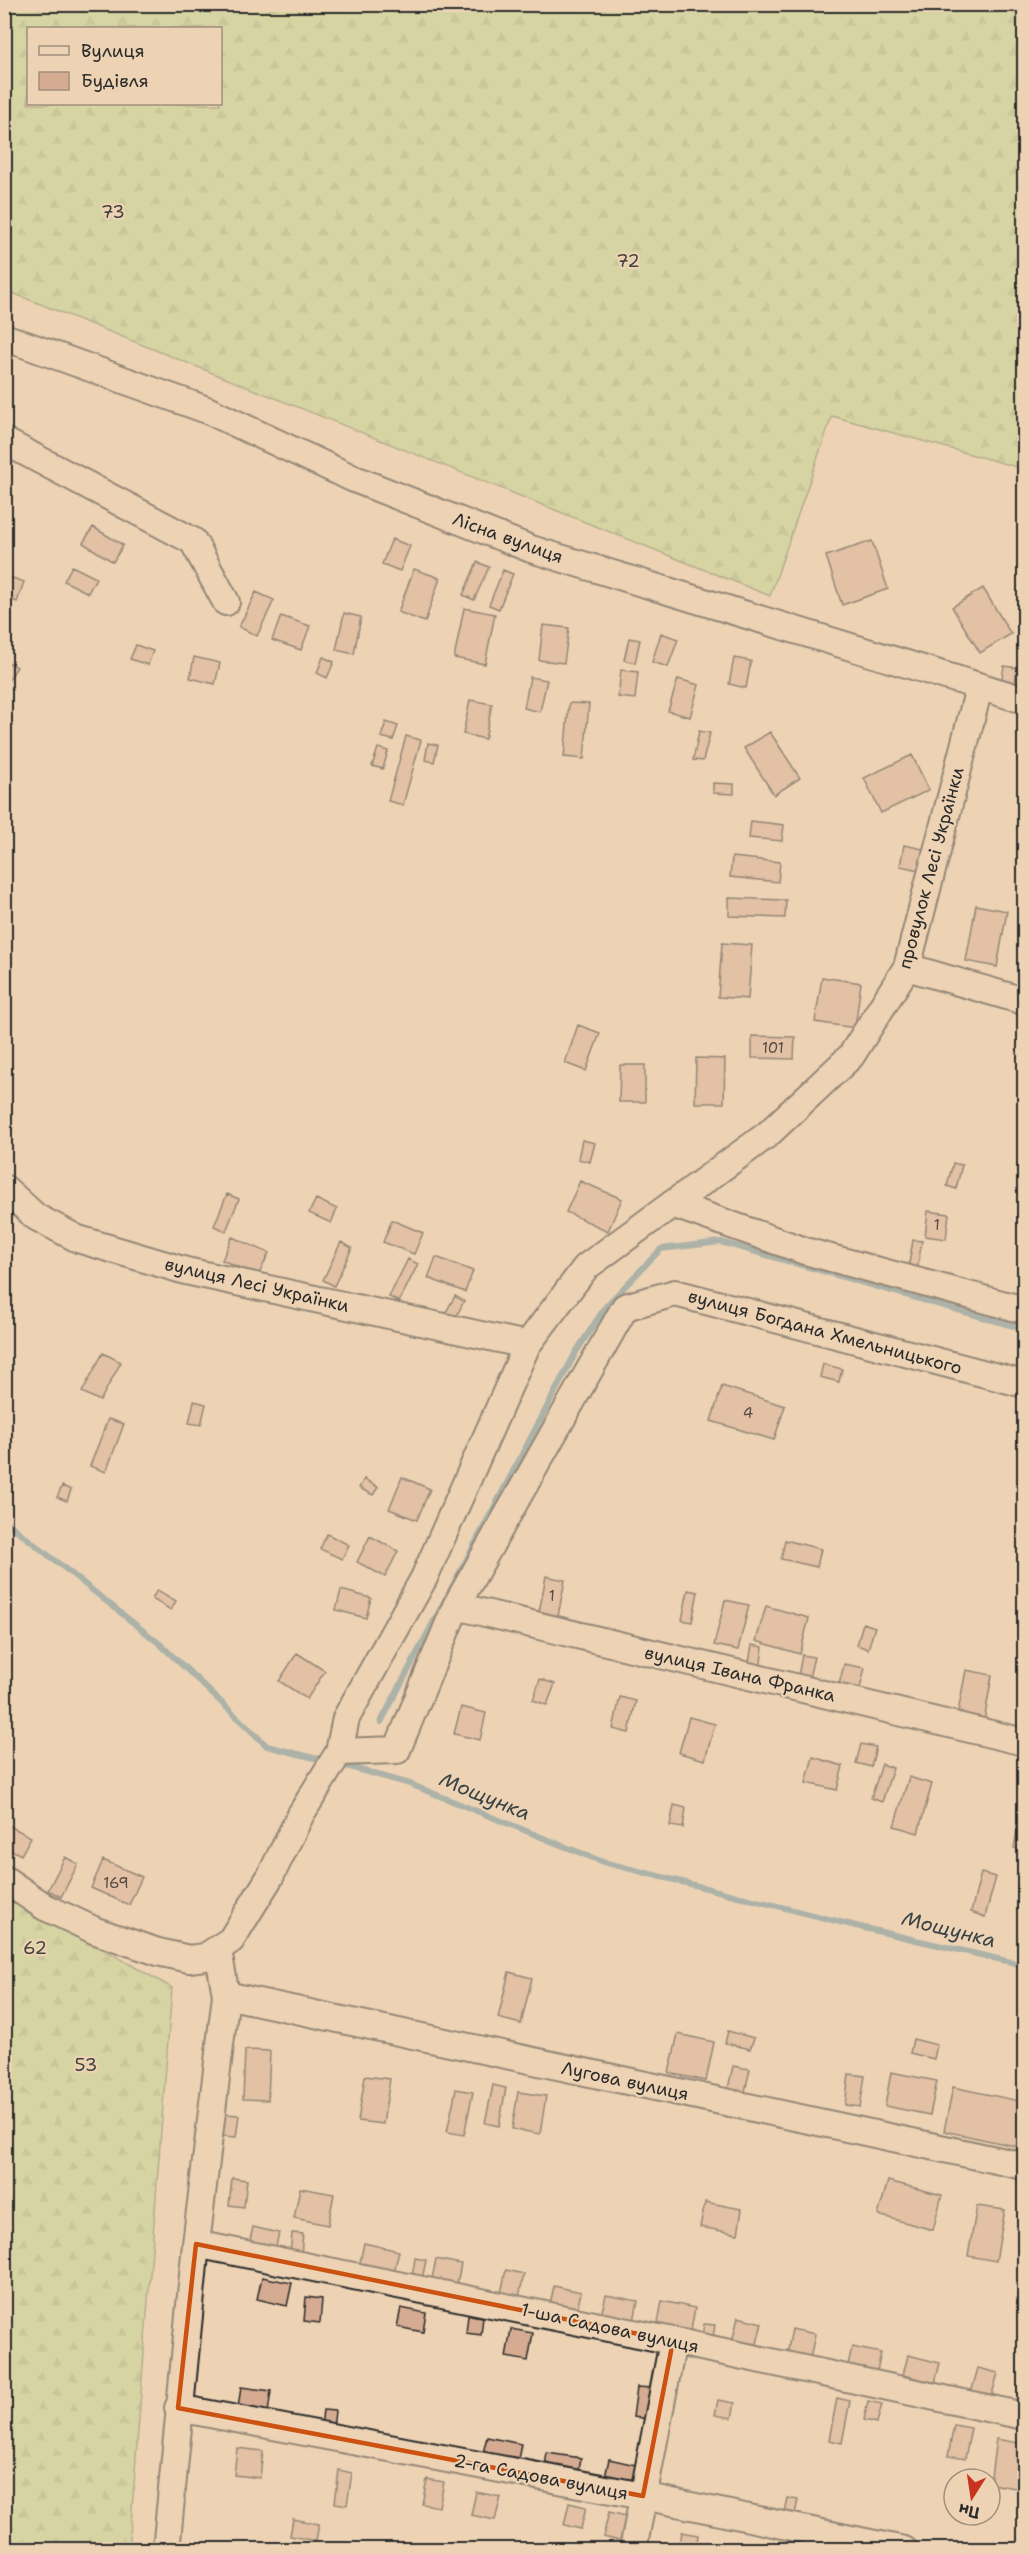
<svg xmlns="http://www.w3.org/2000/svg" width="1029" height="2554" font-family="'Shantell Sans',sans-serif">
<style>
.forest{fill:url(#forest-firs);stroke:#72805c;stroke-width:1.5;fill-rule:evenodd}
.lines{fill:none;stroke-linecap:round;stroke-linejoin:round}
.stream{stroke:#5d8998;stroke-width:6}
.building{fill:#d5ab91;stroke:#2b2b2b;stroke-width:1.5}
.minor-casing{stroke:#2b2b2b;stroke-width:30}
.minor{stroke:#edd3b4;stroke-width:26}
.marked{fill:none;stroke:#cc5211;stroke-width:4.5;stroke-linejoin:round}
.labels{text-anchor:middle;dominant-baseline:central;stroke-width:4.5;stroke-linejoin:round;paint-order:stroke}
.number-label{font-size:15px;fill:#564b44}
.park-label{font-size:18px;fill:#40443a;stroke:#edd3b4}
.street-label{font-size:18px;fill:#2b2b2b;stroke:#edd3b4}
.water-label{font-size:20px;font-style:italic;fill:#384346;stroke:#edd3b4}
</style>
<defs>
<pattern id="forest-firs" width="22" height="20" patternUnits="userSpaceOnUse" patternTransform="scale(1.5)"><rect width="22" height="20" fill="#b9d58d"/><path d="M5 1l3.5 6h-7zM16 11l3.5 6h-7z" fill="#9fb77a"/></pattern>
</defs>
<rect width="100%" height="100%" fill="#edd3b4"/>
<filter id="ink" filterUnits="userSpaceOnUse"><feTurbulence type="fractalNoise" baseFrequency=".0167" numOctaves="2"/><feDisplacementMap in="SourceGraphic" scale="12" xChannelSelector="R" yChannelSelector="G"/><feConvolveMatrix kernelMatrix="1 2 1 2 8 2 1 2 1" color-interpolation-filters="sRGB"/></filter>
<g filter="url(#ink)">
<!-- forest -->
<path class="forest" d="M4 5H1024V469L832 416 770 596 5 290ZM28 28H220V104H28Z
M4 1893 172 1988 129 2549H5Z"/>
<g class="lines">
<!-- stream -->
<path class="stream" d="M4 1520 160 1644 267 1746 326 1761
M450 1591 576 1352 606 1306 661 1249 721 1242 1024 1329
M381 1722 445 1600
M339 1764 410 1784 603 1862 860 1927 1024 1965"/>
</g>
<!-- building -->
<path class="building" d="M93 527 123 545 113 562 83 543Z
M392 539 410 546 400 571 382 564Z
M872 541 888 589 842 605 826 556Z
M477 562 489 567 474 600 463 595Z
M72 566 96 578 88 593 64 581Z
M414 569 440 578 425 622 398 612Z
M503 570 513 574 499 609 489 605Z
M4 575 24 582 17 602 4 597Z
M983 588 1011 634 980 653 952 607Z
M256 592 274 600 257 636 239 627Z
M464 608 495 614 485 664 454 658Z
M344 613 361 617 354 654 336 650Z
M281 616 310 626 301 650 272 640Z
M543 625 569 628 564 663 539 660Z
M661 633 678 639 668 667 652 662Z
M629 638 640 640 635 663 624 660Z
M136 645 153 651 148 665 130 659Z
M194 657 220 663 215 684 190 678Z
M323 657 334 662 327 678 317 673Z
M734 658 751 661 746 688 729 684Z
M4 660 17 667 4 687Z
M1004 666 1017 668 1014 692 1000 690Z
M621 670 638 672 635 699 618 697Z
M530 677 547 680 540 712 524 708Z
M678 679 699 685 690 717 668 711Z
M470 700 492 704 485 739 463 734Z
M569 703 589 704 584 759 564 757Z
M386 722 398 726 393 740 381 737Z
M699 731 710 733 703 761 693 760Z
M770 732 800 778 774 795 744 748Z
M406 736 421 740 403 805 388 801Z
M428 743 438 745 434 762 425 760Z
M378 748 388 751 383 769 372 766Z
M912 755 929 790 881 813 864 778Z
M713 783 734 784V794L713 793Z
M751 821 784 825 782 841 749 838Z
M904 845 923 849 919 870 900 866Z
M732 857 780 862 778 882 730 877Z
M729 898 786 900 785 918 729 916Z
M976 905 1007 911 997 967 966 961Z
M722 943 752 945 748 999 718 997Z
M822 977 861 983 855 1028 815 1022Z
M578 1025 600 1033 586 1071 565 1063Z
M752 1036 795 1037 794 1059 752 1058Z
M696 1058 725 1059 724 1103H695Z
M620 1065H645V1102H619Z
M582 1140 595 1143 590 1162 578 1159Z
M953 1163 962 1165 956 1189 947 1186Z
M580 1181 622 1199 608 1231 566 1212Z
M227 1194 239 1199 226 1231 214 1226Z
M316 1199 337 1209 331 1223 309 1213Z
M928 1211 949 1214 946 1239 925 1236Z
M392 1220 423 1233 414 1254 383 1242Z
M232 1237 269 1253 258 1276 222 1260Z
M913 1240 922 1241 916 1277 907 1275Z
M341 1242 352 1248 334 1286 323 1280Z
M436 1257 473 1271 465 1292 428 1278Z
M408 1259 418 1264 399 1302 389 1297Z
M455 1296 464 1301 455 1319 445 1314Z
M103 1353 121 1362 100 1401 82 1392Z
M823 1364 842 1369 839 1382 820 1377Z
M722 1386 785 1406 774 1440 711 1421Z
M194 1401 206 1404 201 1425 189 1423Z
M108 1419 124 1424 106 1472 90 1466Z
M402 1477 430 1489 417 1520 389 1509Z
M364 1479 378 1487 373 1495 359 1488Z
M62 1486 71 1490 67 1501 57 1497Z
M327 1534 349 1545 342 1559 320 1549Z
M370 1536 398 1551 385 1577 357 1562Z
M785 1540 821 1549 817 1567 781 1559Z
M546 1576 565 1580 558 1616 539 1612Z
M157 1590 176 1601 171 1610 152 1599Z
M341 1590 371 1598 366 1618 336 1610Z
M688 1590 698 1592 692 1622 682 1620Z
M725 1600 749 1605 738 1650 714 1645Z
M766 1606 809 1618 800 1654 756 1641Z
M863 1623 875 1627 868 1649 857 1645Z
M752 1645 763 1647 760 1670 748 1668Z
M297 1653 325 1671 307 1699 279 1681Z
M802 1655 814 1657 809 1678 798 1676Z
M844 1664 865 1668 859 1693 838 1689Z
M966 1670 992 1675 984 1722 957 1717Z
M540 1679 555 1684 547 1705 533 1700Z
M620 1697 636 1701 629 1733 613 1729Z
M461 1707 486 1713 480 1740 454 1734Z
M689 1717 715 1724 705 1760 679 1753Z
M861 1744 876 1747 871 1767 856 1763Z
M813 1757 843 1766 837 1790 806 1783Z
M882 1764 893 1768 882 1802 871 1798Z
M909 1777 932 1784 918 1833 894 1826Z
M1022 1801H1024V1850L1014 1848Z
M674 1805 686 1808 683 1828 670 1826Z
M4 1823 31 1837 21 1855 4 1846Z
M65 1857 78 1864 61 1897 48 1890Z
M103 1860 142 1877 129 1905 91 1888Z
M981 1873 996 1877 985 1917 971 1912Z
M509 1972 532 1978 521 2024 498 2018Z
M728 2031 754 2038 750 2049 725 2043Z
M678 2034 714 2042 706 2081 669 2073Z
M913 2039 937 2045 934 2059 910 2053Z
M245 2050 270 2051 268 2100 243 2099Z
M733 2066 750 2069 744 2096 727 2093Z
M891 2072 937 2081 930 2115 885 2106Z
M849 2074 865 2076 860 2107 845 2105Z
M365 2076 390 2079 383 2124 358 2121Z
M493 2085 506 2088 499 2126 485 2123Z
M953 2087 1024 2102V2148L944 2131Z
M456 2089 473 2092 464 2135 447 2132Z
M518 2092 546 2096 540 2134 512 2129Z
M225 2114 239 2115 236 2137 222 2136Z
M232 2178 247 2180 244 2207 229 2205Z
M888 2181 942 2195 933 2230 878 2215Z
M300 2188 334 2194 328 2225 294 2218Z
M705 2202 742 2209 738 2234 700 2227Z
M977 2206 1005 2210 996 2261 968 2256Z
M253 2227 279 2233 275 2250 249 2244Z
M292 2233 303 2234 301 2255 290 2254Z
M364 2243 399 2251 393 2276 359 2267Z
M415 2258 426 2260 422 2280 412 2278Z
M436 2259 461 2264 457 2284 432 2279Z
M506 2270 524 2274 519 2297 501 2293Z
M262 2277 292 2283 287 2306 257 2299Z
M554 2286 581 2292 577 2311 550 2305Z
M606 2295 638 2301 634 2321 601 2315Z
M306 2297 322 2299 320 2323 304 2321Z
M662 2301 695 2308 690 2335 657 2328Z
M401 2308 426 2313 423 2332 397 2327Z
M468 2315 483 2317 481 2335 466 2333Z
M738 2317 762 2323 756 2348 732 2342Z
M704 2324 715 2325 712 2344 701 2342Z
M511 2329 533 2333 528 2361 506 2357Z
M792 2329 815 2334 810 2359 787 2354Z
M852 2347 881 2353 877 2371 848 2365Z
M908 2355 940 2363 935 2383 903 2375Z
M978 2368 998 2373 991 2398 971 2393Z
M241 2387 271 2391 268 2413 238 2408Z
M637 2387 652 2388 648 2419 633 2417Z
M837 2398 850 2401 842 2443 829 2440Z
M718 2400 735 2403 732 2418 715 2415Z
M868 2401 882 2404 877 2423 864 2420Z
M323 2410 335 2411 333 2429 321 2428Z
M954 2425 971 2428 965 2459 948 2456Z
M487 2437 521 2444 517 2465 482 2457Z
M996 2439 1024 2444 1022 2489 990 2484Z
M237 2448 263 2451 260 2478 234 2475Z
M547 2453 581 2458 578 2477 544 2471Z
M609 2459 636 2465 632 2482 605 2477Z
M339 2470 352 2473 347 2505 335 2503Z
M427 2479 444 2482 439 2507 422 2504Z
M476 2492 501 2497 495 2520 471 2515Z
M788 2498 798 2500 794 2519 784 2516Z
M569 2503 586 2507 581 2529 564 2525Z
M609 2512 626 2516 620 2541 603 2537Z
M293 2519 319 2524 316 2541 290 2536Z
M682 2532 698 2535 696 2550H679Z
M994 2541 1007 2544 1006 2550H993Z"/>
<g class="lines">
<defs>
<path id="minor" d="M4 337 207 410 352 478 531 549 1024 700
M4 441 193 541 226 602
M907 967 1024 1001
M4 1188 36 1217 78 1239 186 1271 527 1345
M672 1204 805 1251 1024 1310
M456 1606 1024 1742
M339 1752 397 1750 456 1606 625 1307 675 1293 1024 1384
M4 1879 45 1907 96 1931 158 1952 189 1959 205 1957 231 1940 270 1877 301 1814 339 1752 346 1718 424 1578 527 1345 586 1267 768 1134 851 1056 907 967 979 688
M226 1995 1024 2166
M196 2244 673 2341 1024 2416
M178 2408 643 2496 904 2550
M166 2550 196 2244 226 1995 218 1950
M633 2550 673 2341"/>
</defs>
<!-- minor casing -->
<use href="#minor" class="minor-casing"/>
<!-- minor -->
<use href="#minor" class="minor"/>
</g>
</g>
<!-- marked area -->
<path d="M0 0H1029V2554H0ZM196 2244 673 2341 643 2496 178 2408Z" fill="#edd3b4" fill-opacity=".55" fill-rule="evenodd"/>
<path class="marked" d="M196 2244 673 2341 643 2496 178 2408Z"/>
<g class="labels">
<!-- number labels -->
<g class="number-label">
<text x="773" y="1048">101</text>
<text x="937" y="1225">1</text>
<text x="748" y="1413">4</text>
<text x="552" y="1596">1</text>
<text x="116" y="1883">169</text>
</g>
<!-- park labels -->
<g class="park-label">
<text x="113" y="212">73</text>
<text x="628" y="261">72</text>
<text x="35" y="1948">62</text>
<text x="86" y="2065">53</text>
</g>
<!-- street labels -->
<g class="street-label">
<text transform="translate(508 538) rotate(20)">Лісна вулиця</text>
<text transform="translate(931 868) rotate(-75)">провулок Лесі Українки</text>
<text transform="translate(257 1285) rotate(13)">вулиця Лесі Українки</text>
<text transform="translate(825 1332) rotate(15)">вулиця Богдана Хмельницького</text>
<text transform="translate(740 1674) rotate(13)">вулиця Івана Франка</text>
<text transform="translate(625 2081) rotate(12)">Лугова вулиця</text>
<text transform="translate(610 2328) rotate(12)">1-ша Садова вулиця</text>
<text transform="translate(541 2477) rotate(11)">2-га Садова вулиця</text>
</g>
<!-- water labels -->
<g class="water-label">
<text transform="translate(485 1796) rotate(22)">Мощунка</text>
<text transform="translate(949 1929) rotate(14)">Мощунка</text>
</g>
</g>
<!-- margin -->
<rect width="1029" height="2554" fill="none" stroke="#edd3b4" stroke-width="24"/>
<rect x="12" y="12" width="1005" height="2530" fill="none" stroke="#2b2b2b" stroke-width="2" filter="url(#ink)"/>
<!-- legend -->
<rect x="27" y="27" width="195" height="78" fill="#edd3b4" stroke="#9f907d" stroke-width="1.5"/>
<rect x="39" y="46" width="30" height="9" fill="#edd3b4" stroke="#9f907d" stroke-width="1.5"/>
<text x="81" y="57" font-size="18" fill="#2b2b2b">Вулиця</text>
<rect x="39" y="72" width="30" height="18" fill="#d5ab91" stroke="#9f907d" stroke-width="1.5"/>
<text x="81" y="87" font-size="18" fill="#2b2b2b">Будівля</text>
<!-- north arrow -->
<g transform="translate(972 2497) rotate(192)"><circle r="28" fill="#edd3b4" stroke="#9f907d" stroke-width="1.5"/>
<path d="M0-4.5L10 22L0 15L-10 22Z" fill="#c8321e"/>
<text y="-9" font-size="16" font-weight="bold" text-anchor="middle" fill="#2b2b2b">Пн</text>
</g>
</svg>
